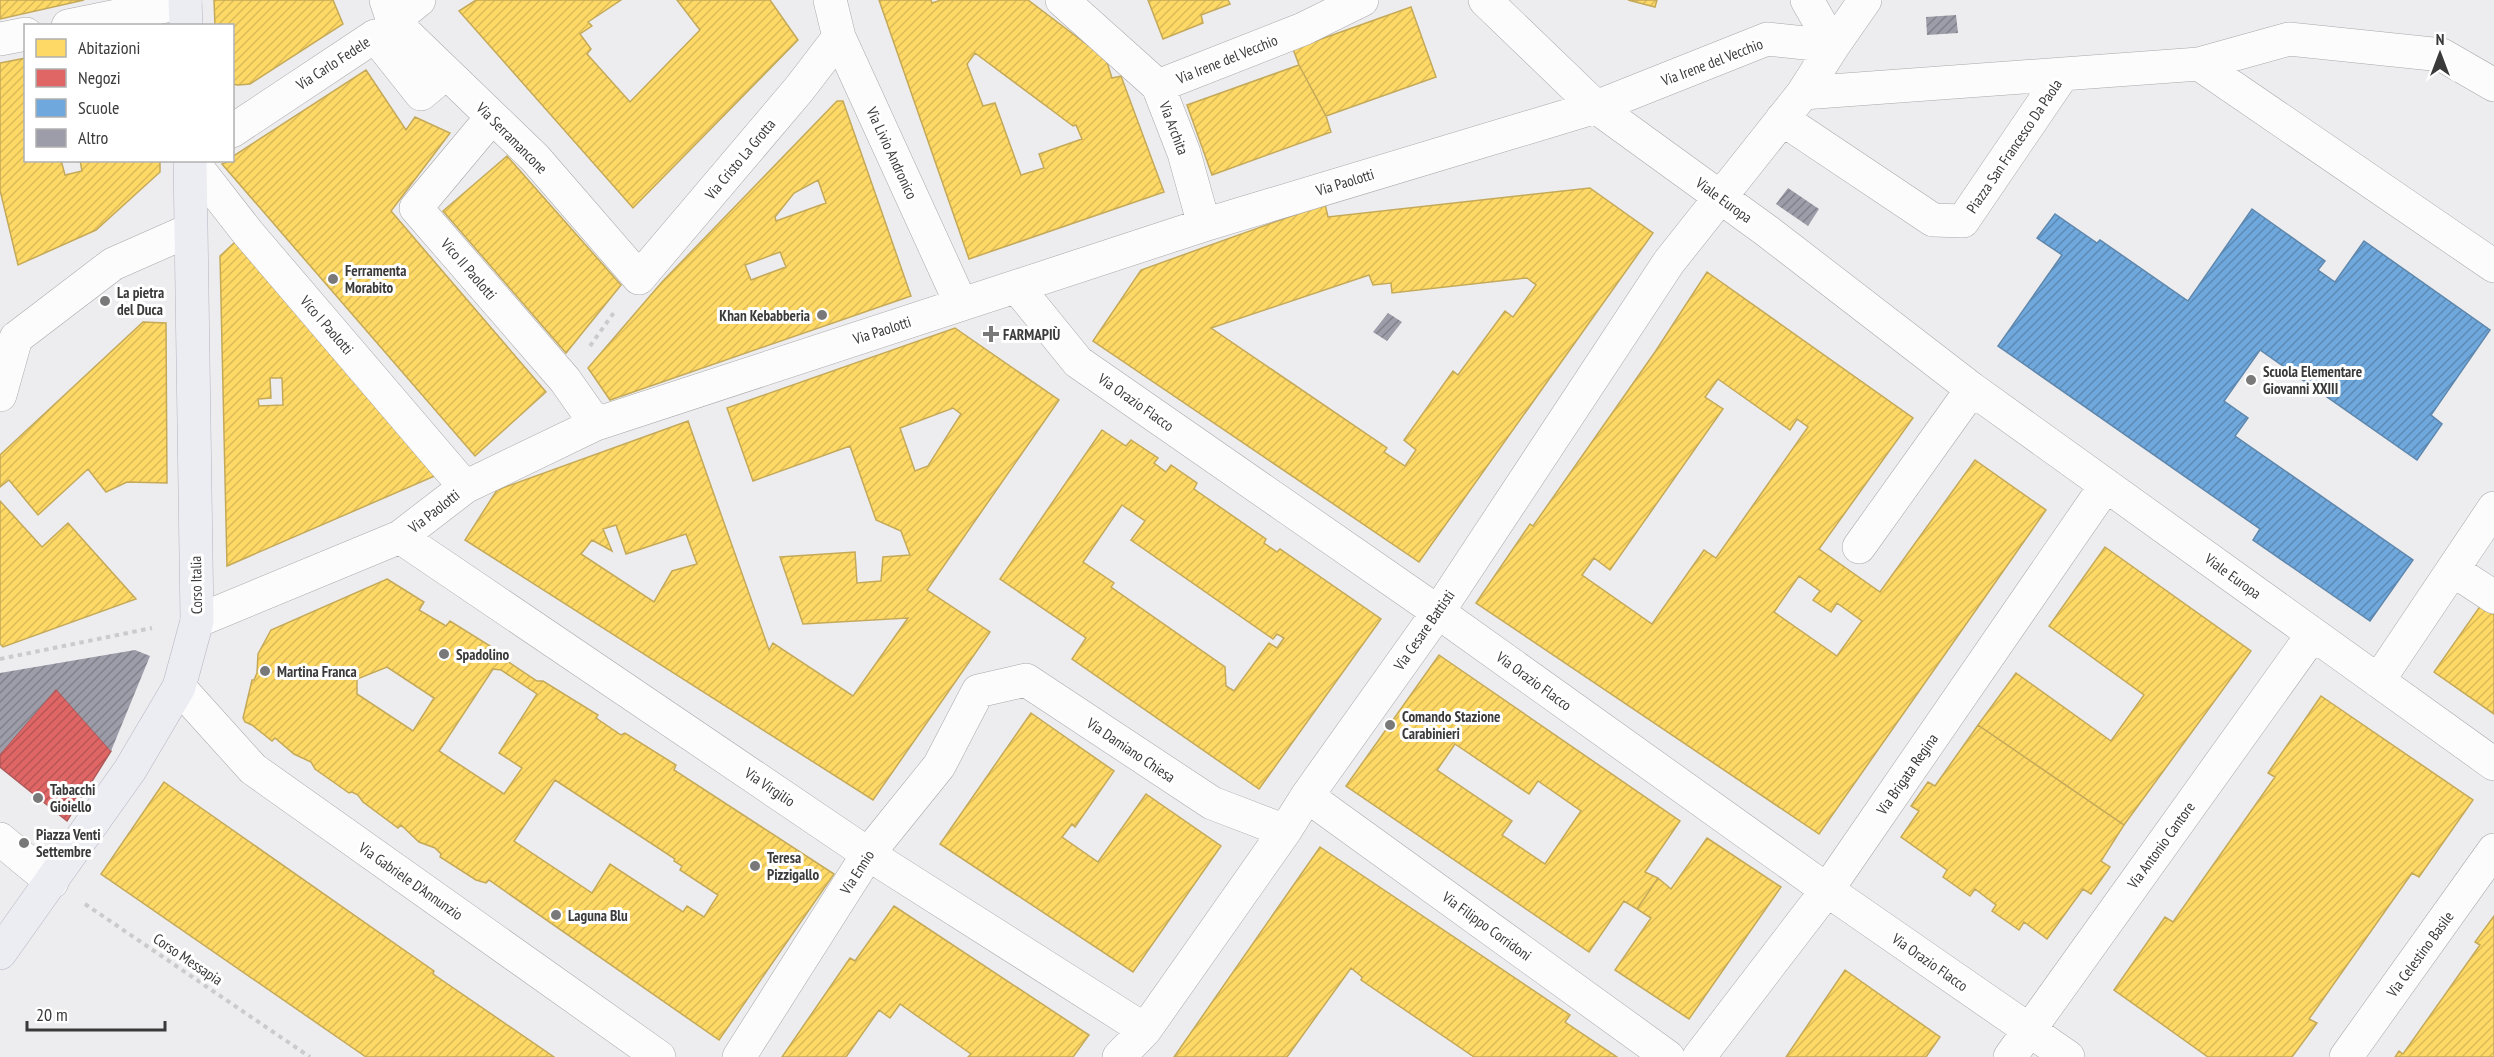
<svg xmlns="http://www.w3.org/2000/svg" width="2494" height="1057" font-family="'PT Sans Narrow',sans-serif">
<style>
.homes{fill:url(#homes-hatch);stroke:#c4a959;stroke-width:1.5;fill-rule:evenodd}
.shops{fill:url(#shops-hatch);stroke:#ae5959;stroke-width:1.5}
.schools{fill:url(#schools-hatch);stroke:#5f87ac;stroke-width:1.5}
.building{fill:url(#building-hatch)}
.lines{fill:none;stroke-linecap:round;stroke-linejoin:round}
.minor-casing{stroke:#a8a8aa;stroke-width:34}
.major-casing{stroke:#b5b4c1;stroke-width:34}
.path{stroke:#cbcbcb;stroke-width:4;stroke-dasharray:4.5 4.5;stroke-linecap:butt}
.minor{stroke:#fcfcfd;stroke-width:33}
.major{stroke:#ececf3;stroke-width:33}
.poi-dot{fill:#79797a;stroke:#fff;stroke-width:2}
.labels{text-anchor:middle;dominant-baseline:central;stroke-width:6;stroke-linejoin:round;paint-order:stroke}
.street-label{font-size:15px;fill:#3a3a3b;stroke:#fff}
.poi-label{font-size:15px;font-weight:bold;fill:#3a3a3b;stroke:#fff;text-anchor:start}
</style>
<defs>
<pattern id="homes-hatch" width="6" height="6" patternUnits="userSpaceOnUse" patternTransform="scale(1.5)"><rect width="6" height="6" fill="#ffd966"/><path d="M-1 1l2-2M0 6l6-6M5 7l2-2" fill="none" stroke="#dbbb59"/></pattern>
<pattern id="shops-hatch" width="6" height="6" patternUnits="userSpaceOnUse" patternTransform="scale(1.5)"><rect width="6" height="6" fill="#e06666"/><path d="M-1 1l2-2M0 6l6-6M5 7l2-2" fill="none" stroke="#b75555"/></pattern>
<pattern id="schools-hatch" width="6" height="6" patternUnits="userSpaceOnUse" patternTransform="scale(1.5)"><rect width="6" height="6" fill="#6fa8dc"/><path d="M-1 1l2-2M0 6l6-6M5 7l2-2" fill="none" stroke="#5c8ab4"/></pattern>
<pattern id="building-hatch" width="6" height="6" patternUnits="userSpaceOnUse" patternTransform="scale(1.5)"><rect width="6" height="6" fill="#9d9da9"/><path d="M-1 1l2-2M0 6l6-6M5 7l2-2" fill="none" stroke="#81818b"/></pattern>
</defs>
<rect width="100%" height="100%" fill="#ededef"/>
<!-- homes -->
<path class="homes" d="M0 0H84L0 19Z
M214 0H333L343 24 250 84 238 85 232 84V26H215Z
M476 0H621L588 22 592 26 580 34 591 49 587 54 630 102 700 30 677 0H770L798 40 633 208 459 11Z
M879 0H931L932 3 941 0H1028L1106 59 1112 78 1121 76 1164 192 969 259ZM975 53 1073 126 1076 125 1082 139 1039 154 1044 168 1021 175 995 103 983 106 967 64Z
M1148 0H1228L1230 4 1201 15 1203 23 1163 39Z
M1628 0H1657L1655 7Z
M1411 7 1436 77 1326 116 1299 65 1293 49Z
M26 58V160H61L65 175 82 171 80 160H160V172L96 230 18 265 0 190V63Z
M1299 65 1326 116 1331 132 1212 175 1187 105Z
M366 70 406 130 415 117 450 133 391 211 546 392 475 456 222 164 232 160V157Z
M837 101H843L911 296 610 400 588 368 662 282ZM818 180 826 203 776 221 775 217 794 193ZM780 252 786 267 751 280 745 265Z
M507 156 621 285 566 353 443 211Z
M1590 188 1653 233 1419 562 1093 341 1141 270 1325 204 1328 217ZM1369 275 1373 285 1391 283 1392 293 1527 278 1536 285 1513 317 1505 311 1458 375 1453 371 1404 440 1416 450 1405 466 1384 452 1387 448 1211 328Z
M235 242 437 475 227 566 220 256ZM270 378H282L283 405 259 406 258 399 271 398Z
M1707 272 1913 418 1819 549 1880 592 1975 460 2046 510 1819 834 1476 603 1530 524 1533 526 1655 352ZM1718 379 1790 430 1797 419 1808 427 1716 558 1704 550 1652 624 1582 575 1594 558 1610 570 1723 409 1705 397ZM1799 576 1820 591 1813 600 1831 612 1837 603 1862 621 1837 656 1774 612Z
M143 322 166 323 167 483 127 482 106 492 88 469 38 515 9 480 0 487V455Z
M955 328 1059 400 927 590 990 632 873 800 465 540 497 490 688 421 769 650 773 643 853 696 908 618 803 624 780 557 855 552 857 583 881 581 883 557 910 555 901 531 876 520 850 446 753 481 727 408ZM953 408 961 414 928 466 915 471 900 428ZM616 525 626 554 686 534 697 564 672 571 654 602 581 554 592 540 612 551 603 529Z
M1102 430 1126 446 1131 440 1158 458 1154 463 1166 472 1171 465 1197 483 1194 489 1266 539 1264 543 1277 552 1280 549 1381 619 1259 789 1072 659 1086 638 1000 579ZM1122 505 1145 521 1131 540 1273 639 1277 634 1284 638 1277 648 1269 643 1234 691 1226 686 1225 667 1111 587 1114 583 1083 562Z
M0 501 42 547 68 523 136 599 3 647 0 644Z
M2105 547 2251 651 2124 825 1978 725 2016 673 2111 741 2144 695 2049 626Z
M387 579 424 602 419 610 446 626 450 621 503 654 507 661 537 681H543L598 715 596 718 621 735 625 733 676 765 674 770 834 874 719 1040 489 880 486 883 476 880 440 857 441 854 435 848 419 842 401 825 398 828 363 802 358 795 352 792 349 793 315 769 311 762 294 754 275 738 272 741 252 725 245 722 243 718 252 680H254L257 673 258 654 271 630ZM387 667 434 698 413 731 357 694V679ZM493 669 501 670 537 694 499 753 522 768 504 794 439 751ZM555 780 675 859 674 861 682 866 680 870 718 895 704 917 687 906 683 912 610 864 592 893 514 841Z
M2481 605 2494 615V714L2434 672Z
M1439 655 1680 821 1645 872 1658 878 1637 909 1624 901 1589 952 1346 786ZM1455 744 1529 794 1538 781 1581 811 1545 864 1502 835 1512 821 1437 770Z
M2321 696 2473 800 2419 877 2412 873 2309 1019 2317 1023 2292 1057H2208L2114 990 2165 917 2173 922 2275 777 2268 773Z
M1031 713 1114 771 1075 827 1072 824 1062 837 1098 862 1146 794 1221 846 1133 972 940 844Z
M1978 725 2124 825 2101 861 2110 867 2091 894 2083 889 2047 939 2024 922 2019 930 1992 911 1996 905 1975 889 1970 896 1943 877 1947 870 1901 837 1919 811 1911 806 1928 782 1935 786Z
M164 782 434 971 433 974 554 1057H366L101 874Z
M1707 838 1781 887 1689 1019 1615 970 1651 918 1637 909 1658 878 1671 889Z
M1320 847 1570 1015 1565 1022 1617 1057H1474L1361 980 1362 977 1351 968 1287 1057H1174Z
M894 906 1089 1035 1073 1057H968L971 1054 900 1004 890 1018 879 1010 846 1057H782L850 958 855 961Z
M2494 916V1057H2395L2399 1051 2403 1054 2480 945 2475 942Z
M1845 970 1940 1037 1926 1057H1786Z"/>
<!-- shops -->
<path class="shops" d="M56 689 111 751 67 821 0 767V754Z"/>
<!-- schools -->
<path class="schools" d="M2252 209 2325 261 2318 270 2335 282 2364 241 2490 330 2431 415 2442 424 2417 460 2260 350 2224 401 2248 418 2235 436 2413 560 2370 621 2253 540 2260 529 1998 346 2062 255 2037 238 2055 214 2097 243 2100 240 2188 301Z"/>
<!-- building -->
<path class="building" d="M1956 15 1958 33 1927 35 1926 17Z
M1788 188 1819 209 1808 226 1776 204Z
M1388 313 1402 322 1387 341 1373 332Z
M135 650 150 656 111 751 56 689 0 754V673Z"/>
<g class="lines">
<defs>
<path id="minor" d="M386 0 393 21 535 158 639 278 800 88 839 37
M830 0 839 37 961 304
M1062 0 1158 86 1184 153 1204 225
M1485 0 1596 107 1767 231 1972 389 2494 764
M393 21 419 0
M68 26 185 2
M0 39 26 34
M2199 64 2494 266
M1158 86 1303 29 1362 0
M1803 93 2199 64 2289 39 2442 55 2494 85
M492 117 416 208 565 380 596 424
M1782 119 1933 220 1963 221 2063 74
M232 131 375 36 421 94 446 73
M191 160 248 233 465 487
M1017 287 1078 362 1438 612 1827 890 2068 1057
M16 338 113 264 190 230
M0 395 16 338
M400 537 868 854 1145 1030
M1859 547 1972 389
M2453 570 2494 597
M197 621 400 537 465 487 596 424 1204 225 1596 107 1767 39 1833 46 1865 0
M2378 681 2494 508
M179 687 253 769 659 1057
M1307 796 1668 1057
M0 839 52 882
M739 1057 868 854 939 766 978 691 1026 680 1212 803 1285 831
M1119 1057 1145 1030 1285 831 1307 796 1438 612 1669 262 1803 93 1833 46 1807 0
M1699 1057 1827 890 2106 485
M2010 1057 2313 634
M2346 1057 2494 850"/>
<path id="major" d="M185 0 186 26
M0 953 130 770 179 687 197 621 190 160"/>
</defs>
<!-- minor casing -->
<use href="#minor" class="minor-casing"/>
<!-- major casing -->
<use href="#major" class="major-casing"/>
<!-- path -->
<path class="path" d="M590 346 615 311
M0 659 152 628
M85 904 310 1057"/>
<!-- minor -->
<use href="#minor" class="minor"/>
<!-- major -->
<use href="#major" class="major"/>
</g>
<!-- markers -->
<g class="poi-dot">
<circle cx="333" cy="279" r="6"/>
<circle cx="105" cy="301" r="6"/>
<circle cx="822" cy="315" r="6"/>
<path d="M988 325h6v6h6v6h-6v6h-6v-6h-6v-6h6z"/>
<circle cx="2251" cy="380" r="6"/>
<circle cx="444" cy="654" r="6"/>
<circle cx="265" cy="671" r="6"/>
<circle cx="1390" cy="725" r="6"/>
<circle cx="38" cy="798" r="6"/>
<circle cx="24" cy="843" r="6"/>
<circle cx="755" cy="866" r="6"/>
<circle cx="556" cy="915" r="6"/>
</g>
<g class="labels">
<!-- street labels -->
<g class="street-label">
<text transform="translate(1227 59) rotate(-22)">Via Irene del Vecchio</text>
<text transform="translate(1712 62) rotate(-21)">Via Irene del Vecchio</text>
<text transform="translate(333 63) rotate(-33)">Via Carlo Fedele</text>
<text transform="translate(1174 128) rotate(69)">Via Archita</text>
<text transform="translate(512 138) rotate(45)">Via Serramancone</text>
<text transform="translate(2014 146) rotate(-56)">Piazza San Francesco Da Paola</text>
<text transform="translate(892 153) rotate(65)">Via Livio Andronico</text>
<text transform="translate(740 159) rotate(-50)">Via Cristo La Grotta</text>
<text transform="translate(1345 182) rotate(-17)">Via Paolotti</text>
<text transform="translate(1724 200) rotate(36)">Viale Europa</text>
<text transform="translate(469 269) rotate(49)">Vico II Paolotti</text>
<text transform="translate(327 325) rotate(49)">Vico I Paolotti</text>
<text transform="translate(882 330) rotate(-18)">Via Paolotti</text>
<text transform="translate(1136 402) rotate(35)">Via Orazio Flacco</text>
<text transform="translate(434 511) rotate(-38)">Via Paolotti</text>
<text transform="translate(2233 576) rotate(36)">Viale Europa</text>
<text transform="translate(196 585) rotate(-91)">Corso Italia</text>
<text transform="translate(1424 630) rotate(-55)">Via Cesare Battisti</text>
<text transform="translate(1534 681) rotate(36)">Via Orazio Flacco</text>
<text transform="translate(1131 750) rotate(34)">Via Damiano Chiesa</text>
<text transform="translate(1907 774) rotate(-55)">Via Brigata Regina</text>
<text transform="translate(770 787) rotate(34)">Via Virgilio</text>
<text transform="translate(2161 845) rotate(-54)">Via Antonio Cantore</text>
<text transform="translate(857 872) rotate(-57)">Via Ennio</text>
<text transform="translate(411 881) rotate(35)">Via Gabriele D'Annunzio</text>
<text transform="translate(1487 926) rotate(36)">Via Filippo Corridoni</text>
<text transform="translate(2420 954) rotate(-54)">Via Celestino Basile</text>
<text transform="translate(188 959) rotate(34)">Corso Messapia</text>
<text transform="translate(1930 962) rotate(35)">Via Orazio Flacco</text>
</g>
<!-- poi labels -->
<g class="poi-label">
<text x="345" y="270">Ferramenta<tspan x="345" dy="17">Morabito</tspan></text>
<text x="117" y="292">La pietra<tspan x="117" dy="17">del Duca</tspan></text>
<text x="810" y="315" text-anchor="end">Khan Kebabberia</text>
<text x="1003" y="334">FARMAPIÙ</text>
<text x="2263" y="371">Scuola Elementare<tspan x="2263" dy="17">Giovanni XXIII</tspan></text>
<text x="456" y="654">Spadolino</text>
<text x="277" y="671">Martina Franca</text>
<text x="1402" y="716">Comando Stazione<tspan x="1402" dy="17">Carabinieri</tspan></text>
<text x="50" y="789">Tabacchi<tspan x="50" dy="17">Gioiello</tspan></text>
<text x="36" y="834">Piazza Venti<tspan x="36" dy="17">Settembre</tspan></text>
<text x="767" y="857">Teresa<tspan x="767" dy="17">Pizzigallo</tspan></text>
<text x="568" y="915">Laguna Blu</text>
</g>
</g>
<!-- legend -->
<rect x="24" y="24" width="210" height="138" fill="#ffffff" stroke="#b0b0b1" stroke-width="1.5"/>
<rect x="36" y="39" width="30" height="18" fill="#ffd966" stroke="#b0b0b1" stroke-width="1.5"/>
<text x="78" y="54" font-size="18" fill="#3a3a3b">Abitazioni</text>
<rect x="36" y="69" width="30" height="18" fill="#e06666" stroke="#b0b0b1" stroke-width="1.5"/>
<text x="78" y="84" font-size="18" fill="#3a3a3b">Negozi</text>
<rect x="36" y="99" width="30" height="18" fill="#6fa8dc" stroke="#b0b0b1" stroke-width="1.5"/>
<text x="78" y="114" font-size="18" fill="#3a3a3b">Scuole</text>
<rect x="36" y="129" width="30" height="18" fill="#9d9da9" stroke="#b0b0b1" stroke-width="1.5"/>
<text x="78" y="144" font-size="18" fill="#3a3a3b">Altro</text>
<!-- north arrow -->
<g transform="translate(2440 54)" stroke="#ffffff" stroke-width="4.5" paint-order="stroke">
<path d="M0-4.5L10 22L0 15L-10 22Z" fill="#3a3a3b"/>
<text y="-9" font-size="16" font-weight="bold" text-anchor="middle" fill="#3a3a3b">N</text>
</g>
<!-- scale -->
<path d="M27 1021v9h138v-9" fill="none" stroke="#3a3a3b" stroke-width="3"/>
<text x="36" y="1021" font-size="18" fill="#3a3a3b" stroke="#ffffff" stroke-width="4.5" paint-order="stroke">20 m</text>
</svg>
